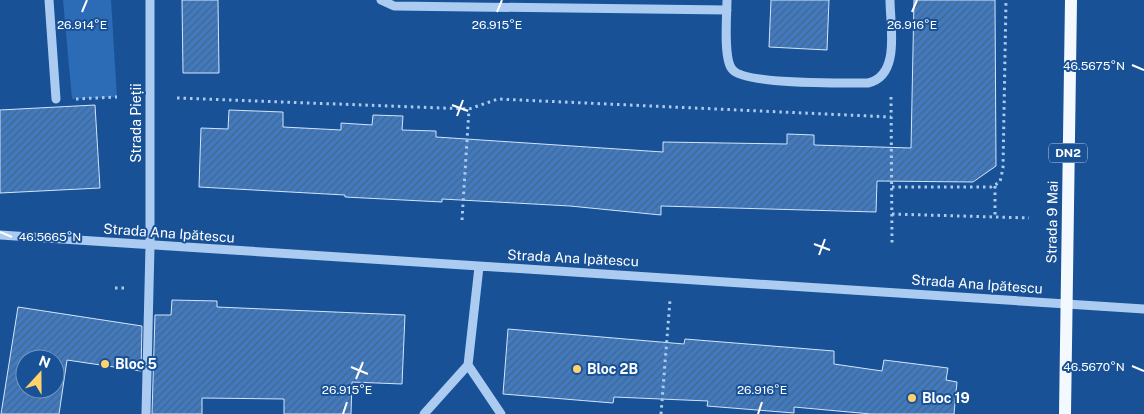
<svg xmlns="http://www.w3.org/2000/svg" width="1144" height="414" font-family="'Public Sans',sans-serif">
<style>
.green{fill:#2c6bb5}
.building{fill:url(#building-hatch);stroke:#d2e5fc;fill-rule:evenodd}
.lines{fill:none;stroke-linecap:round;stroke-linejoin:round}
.path{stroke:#abcbf1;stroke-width:3;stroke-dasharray:2.5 4;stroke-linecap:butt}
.minor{stroke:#abcbf1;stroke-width:9}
.major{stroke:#f4f9ff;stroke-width:12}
.ticks{fill:none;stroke:#fff;stroke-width:2}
.poi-dot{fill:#ffd26a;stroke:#185196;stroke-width:2}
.labels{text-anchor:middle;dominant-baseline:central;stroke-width:4;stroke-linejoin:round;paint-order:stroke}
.shield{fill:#185196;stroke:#bacbe0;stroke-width:1}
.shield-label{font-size:12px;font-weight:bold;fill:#fff}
.street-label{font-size:14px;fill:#fff;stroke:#185196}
.poi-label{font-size:14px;font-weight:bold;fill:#fff;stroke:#185196;text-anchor:start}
.ticks-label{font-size:12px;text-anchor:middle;fill:#fff;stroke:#185196;stroke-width:4;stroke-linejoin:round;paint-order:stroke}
</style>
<defs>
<pattern id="building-hatch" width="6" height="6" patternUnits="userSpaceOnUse" patternTransform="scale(1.25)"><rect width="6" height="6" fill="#417abe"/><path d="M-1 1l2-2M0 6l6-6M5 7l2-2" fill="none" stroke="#46658b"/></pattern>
</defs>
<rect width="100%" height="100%" fill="#185196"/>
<!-- green -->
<path class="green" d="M63 0H111L117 97 72 99Z"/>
<!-- building -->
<path class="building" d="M182 0H218L219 73H183Z
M771 0H829L827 50 769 47Z
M914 0H995L996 166 973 182 877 181 876 212 661 206V215L570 206 442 199V202L345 197V195L199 187 201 128 228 129 229 110 283 112V127L341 130V123L372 125 373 115 403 116 402 130 436 131V137L663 152V142L787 144V134L814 135V145L911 148Z
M95 105 100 188 0 193V110Z
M172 300 217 301V307L405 315 402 384 352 382 351 414H284V399L202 398V414H152L155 315H171Z
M18 307 142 326 141 371 67 360 59 414H1ZM25 359H55V389H25Z
M508 329 684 344 685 339 834 351V364L882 371 884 360 948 368 946 380 957 382 954 414H871L794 407V413L707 406 708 401 614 397 613 403 503 394Z"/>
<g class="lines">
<!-- path -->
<path class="path" d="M891 97 892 244
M177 98 469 109 498 99 891 117
M76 99 117 97
M995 186V217
M892 187H991L1000 182 1003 168 1006 0
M892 214 1029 218
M462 220 469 109
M115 288H127
M661 414 670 300"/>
<!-- minor -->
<path class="minor" d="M49 0 56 99
M381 0 394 6 727 10
M727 0C727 15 723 58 732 69 743 85 845 83 868 83 901 76 890 25 890 0
M0 235 1144 309
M479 267 468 365 501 414
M146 414 150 246V0
M424 414 468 365"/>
<!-- major -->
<path class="major" d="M1065 414 1071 0"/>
</g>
<!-- ticks -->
<path class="ticks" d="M82 12 87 0M497 12 502 0M912 12 917 0M1132 65 1144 70M452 105 468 111M457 116 463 100M0 232 12 237M814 244 830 250M819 255 825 239M1132 366 1144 371M351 367 368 374M356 379 363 362M343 414 347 402M758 414 762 402"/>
<!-- markers -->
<g class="poi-dot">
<circle cx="105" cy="364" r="5"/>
<circle cx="577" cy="369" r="5"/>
<circle cx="912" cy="398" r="5"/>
</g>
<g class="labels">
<!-- shield labels -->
<rect class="shield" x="1049" y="143.5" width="38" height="19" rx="4"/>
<g class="shield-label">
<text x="1068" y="153">DN2</text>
</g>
<!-- street labels -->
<g class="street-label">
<text transform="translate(136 123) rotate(-90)">Strada Pieții</text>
<text transform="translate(1052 222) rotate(-89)">Strada 9 Mai</text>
<text transform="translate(169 233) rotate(4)">Strada Ana Ipătescu</text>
<text transform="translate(573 258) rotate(3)">Strada Ana Ipătescu</text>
<text transform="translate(977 284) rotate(4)">Strada Ana Ipătescu</text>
</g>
<!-- poi labels -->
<g class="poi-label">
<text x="115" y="364">Bloc 5</text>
<text x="587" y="369">Bloc 2B</text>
<text x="922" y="398">Bloc 19</text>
</g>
</g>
<g class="ticks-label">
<text x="82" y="29">26.914°E</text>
<text x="497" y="29">26.915°E</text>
<text x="912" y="29">26.916°E</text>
<text x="1094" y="70">46.5675°N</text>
<text x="50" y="241">46.5665°N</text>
<text x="1094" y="371">46.5670°N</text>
<text x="347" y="394">26.915°E</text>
<text x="762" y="394">26.916°E</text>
</g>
<!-- north arrow -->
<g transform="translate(40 374) rotate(21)"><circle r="24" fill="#185196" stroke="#7497c0"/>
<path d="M0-4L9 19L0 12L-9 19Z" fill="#ffd26a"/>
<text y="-8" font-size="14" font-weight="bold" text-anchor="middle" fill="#ffffff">N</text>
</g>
</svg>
